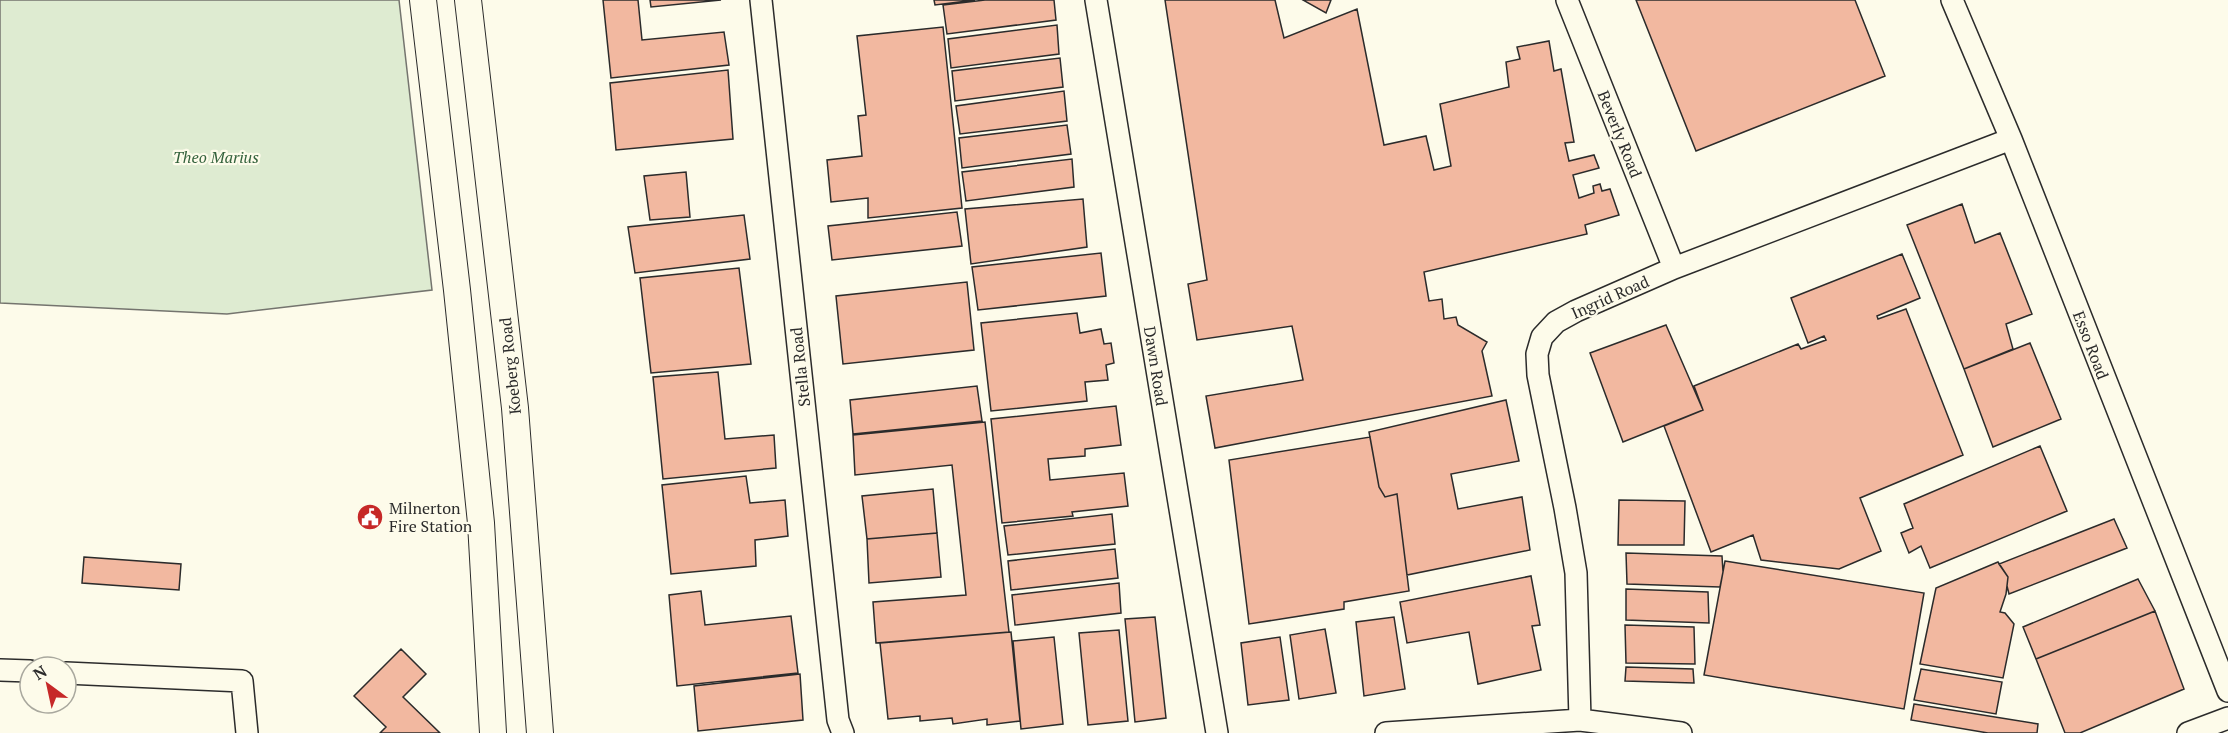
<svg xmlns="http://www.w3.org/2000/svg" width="2228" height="733" font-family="'PT Serif',serif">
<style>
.green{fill:#deebd1;stroke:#74746e;stroke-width:1.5}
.building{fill:#f2b8a0;stroke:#2b2b2b;stroke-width:1.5}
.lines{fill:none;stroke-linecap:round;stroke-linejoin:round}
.minor-casing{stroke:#2b2b2b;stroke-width:24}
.major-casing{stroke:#2b2b2b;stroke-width:28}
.minor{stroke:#fdfbea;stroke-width:21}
.major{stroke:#fdfbea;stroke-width:26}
.labels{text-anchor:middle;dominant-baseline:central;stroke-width:4.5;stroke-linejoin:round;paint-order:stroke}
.street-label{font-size:16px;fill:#2b2b2b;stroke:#fdfbea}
.park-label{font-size:16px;font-style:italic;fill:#34623c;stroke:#fdfbea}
.poi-label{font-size:16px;fill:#2b2b2b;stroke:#fdfbea;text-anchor:start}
</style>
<rect width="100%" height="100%" fill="#fdfbea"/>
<!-- green -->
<path class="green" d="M0 0H399L432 290 227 314 0 303Z"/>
<!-- building -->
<path class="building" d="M603 0H638L642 40 724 32 729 65 611 78Z
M650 0H721L651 7Z
M934 0H975L935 5Z
M985 0H1054L1056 20 947 34 943 5Z
M1165 0H1275L1284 38 1357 9 1384 145 1426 136 1434 170 1451 166 1440 104 1509 87 1506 62 1520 59 1517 47 1549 41 1554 71 1561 69 1574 142 1565 143 1569 161 1594 155 1599 168 1573 175 1579 198 1594 193 1593 186 1600 184 1602 191 1610 189 1619 215 1585 225 1587 234 1424 272 1429 301 1442 299 1444 319 1456 317 1458 325 1487 342 1482 351 1492 396 1215 448 1206 396 1303 380 1292 326 1197 340 1188 284 1207 280Z
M1303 0H1331L1326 13Z
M1636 0H1855L1885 76 1696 151Z
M1057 25 1059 54 951 68 948 39Z
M943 27 962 208 868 218V198L831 202 827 160 862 156 858 116 866 115 857 36Z
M1060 58 1063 87 955 101 952 71Z
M728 70 733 139 616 150 610 83Z
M1064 91 1067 121 960 134 956 106Z
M1067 125 1071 154 962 168 959 138Z
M1072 159 1074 187 966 201 962 172Z
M686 172 690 217 650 220 644 176Z
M1083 199 1087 247 971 264 965 209Z
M1962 204 1975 243 2000 233 2032 314 2006 324 2013 349 1964 369 1907 225Z
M957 212 962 246 832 260 828 226Z
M744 215 750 259 635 273 628 227Z
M1101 253 1106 296 978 310 972 267Z
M1902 254 1920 298 1877 316 1878 319 1906 309 1963 455 1860 498 1881 551 1839 569 1761 560 1753 535 1711 552 1664 426 1703 410 1694 386 1798 344 1801 349 1826 340 1824 336 1808 343 1791 298Z
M739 268 751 364 651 373 640 278Z
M967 282 974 350 843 364 836 296Z
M1077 313 1080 333 1101 329 1104 344 1111 343 1114 363 1106 365 1108 380 1085 382 1087 401 991 411 981 323Z
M1666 325 1703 410 1623 442 1590 353Z
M2030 343 2061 419 1993 447 1964 369Z
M718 372 725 439 774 435 776 468 663 479 653 377Z
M977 386 982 421 853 434 850 400Z
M1506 400 1519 461 1451 474 1458 509 1522 497 1530 550 1407 575 1397 494 1385 497 1379 487 1369 432Z
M1116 406 1121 445 1085 449V456L1048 459 1050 480 1124 473 1128 506 1072 512 1073 516 1002 523 991 419Z
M985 422 1009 632 876 643 873 602 966 595 952 465 855 475 853 435Z
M1370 437 1379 487 1385 497 1397 494 1409 591 1344 602V609L1249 624 1229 460Z
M2040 446 2067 511 1930 568 1921 546 1909 553 1901 533 1913 528 1904 504Z
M746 476 750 503 785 500 788 536 755 540 756 566 671 574 662 485Z
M933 489 937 533 867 539 862 496Z
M1619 500 1685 501 1684 545H1618Z
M1112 514 1115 544 1008 555 1004 526Z
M2114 519 2127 548 2009 594 2007 586 2008 577 1999 564Z
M937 533 941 577 869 583 867 539Z
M1115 549 1118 578 1011 590 1008 561Z
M1626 553 1722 556 1723 572 1720 587 1627 584Z
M84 557 181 564 179 590 82 583Z
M1725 561 1924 593 1904 709 1704 675Z
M1998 562 2008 577 2006 594 2000 612 2005 613 2014 624 2003 678 1920 664 1936 588Z
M1531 576 1540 625 1532 626 1541 670 1478 684 1469 632 1407 643 1400 602Z
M2138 579 2155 611 2036 659 2023 627Z
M1119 583 1121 613 1015 625 1012 595Z
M1626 589 1708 592 1709 623 1626 620Z
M701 591 705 625 791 616 798 673 677 686 669 595Z
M2155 611 2184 689 2080 733H2065L2036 659Z
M1155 617 1166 718 1135 722 1125 619Z
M1394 617 1405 689 1364 696 1356 622Z
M1625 625 1694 627 1695 664 1626 663Z
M1325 629 1336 693 1299 699 1290 635Z
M1119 630 1128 721 1088 725 1079 633Z
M1011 632 1020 721 987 725V719L953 724 952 718 920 721V716L888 719 880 643Z
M1054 637 1063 724 1021 729 1013 641Z
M1280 637 1289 700 1248 705 1241 643Z
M401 649 426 674 403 697 440 733H380L386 727 354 696Z
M1626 667 1693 669 1694 683 1625 681Z
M1921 669 2002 682 1996 714 1914 700Z
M800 674 803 720 698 731 694 686Z
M1914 704 2038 724 2037 733H1988L1911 720Z"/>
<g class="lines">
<defs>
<path id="minor" d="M761 0 838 720 843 733
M1096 0 1217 733
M1567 0 1674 268
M1952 0 2011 139 2228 691
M0 670 30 671
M66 673 242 681 247 733
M1580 720 1576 573 1565 508 1538 375 1537 354 1542 337 1556 322 1576 311 1674 268 2011 139
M1386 733 1580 720 1681 733
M2188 733 2228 718"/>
<path id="major" d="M423 0 457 290 481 523 493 733
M468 0 515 408 540 733"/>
</defs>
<!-- minor casing -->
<use href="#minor" class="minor-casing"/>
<!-- major casing -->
<use href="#major" class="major-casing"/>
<!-- minor -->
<use href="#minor" class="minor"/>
<!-- major -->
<use href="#major" class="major"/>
</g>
<!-- icons -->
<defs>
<symbol id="civic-disc" viewBox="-11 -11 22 22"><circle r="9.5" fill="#c62828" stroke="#fdfbea"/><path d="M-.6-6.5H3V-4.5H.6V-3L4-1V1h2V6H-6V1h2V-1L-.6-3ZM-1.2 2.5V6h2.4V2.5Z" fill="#fff"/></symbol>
</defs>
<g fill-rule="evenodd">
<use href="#civic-disc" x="355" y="502" width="30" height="30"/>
</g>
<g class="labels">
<!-- street labels -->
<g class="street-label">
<text transform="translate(1620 134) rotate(68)">Beverly Road</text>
<text transform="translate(1610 297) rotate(-24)">Ingrid Road</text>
<text transform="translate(2091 345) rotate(69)">Esso Road</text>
<text transform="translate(510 366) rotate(-96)">Koeberg Road</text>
<text transform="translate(1156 366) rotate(81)">Dawn Road</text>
<text transform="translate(800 367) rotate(-96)">Stella Road</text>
</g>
<!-- park labels -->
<g class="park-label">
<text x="216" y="157">Theo Marius</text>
</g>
<!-- poi labels -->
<g class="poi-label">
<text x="389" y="508">Milnerton<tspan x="389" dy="18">Fire Station</tspan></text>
</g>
</g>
<!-- north arrow -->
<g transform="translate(48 685) rotate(327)"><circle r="28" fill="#fdfbea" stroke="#a9a89e" stroke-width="1.5"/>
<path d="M0-4.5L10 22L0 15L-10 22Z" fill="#c62828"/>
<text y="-9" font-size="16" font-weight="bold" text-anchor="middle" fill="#2b2b2b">N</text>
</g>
</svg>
